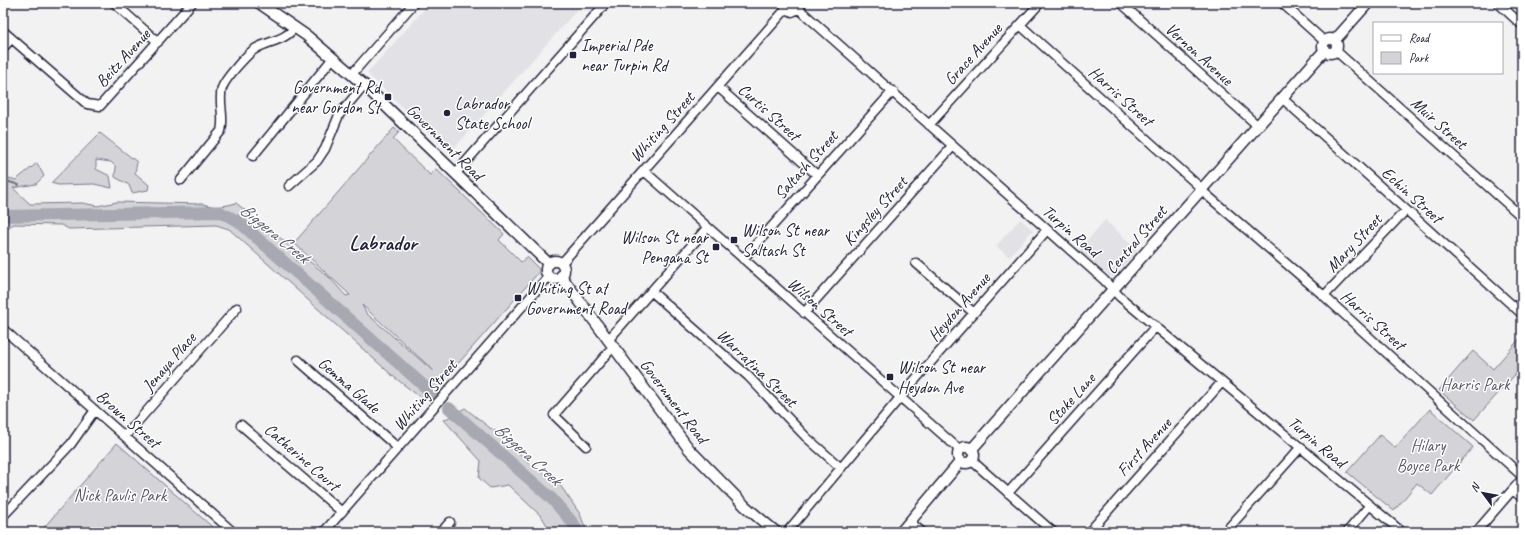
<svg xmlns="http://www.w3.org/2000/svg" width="1525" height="535" font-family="Caveat,sans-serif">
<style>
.built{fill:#e2e2e6}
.green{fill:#d3d3d8;stroke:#7a7a8a;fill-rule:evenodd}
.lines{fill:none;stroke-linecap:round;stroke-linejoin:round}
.stream{stroke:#727282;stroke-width:2}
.river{stroke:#a8a8b2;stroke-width:12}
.minor-casing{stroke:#22223b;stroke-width:11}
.major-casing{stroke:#22223b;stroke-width:13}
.minor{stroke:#fff;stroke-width:8}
.major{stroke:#fff;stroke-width:10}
.poi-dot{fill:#22223b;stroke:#fff;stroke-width:1.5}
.labels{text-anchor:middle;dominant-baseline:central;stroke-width:3;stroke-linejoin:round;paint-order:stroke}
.poi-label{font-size:17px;fill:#22223b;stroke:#fff;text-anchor:start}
.street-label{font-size:17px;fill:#22223b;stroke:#fff}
.park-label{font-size:17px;fill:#57576a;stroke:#fff}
.water-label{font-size:18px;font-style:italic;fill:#58586b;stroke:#fff}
.district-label{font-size:21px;font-weight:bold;fill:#22223b;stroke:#fff}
</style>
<rect width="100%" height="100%" fill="#f2f2f3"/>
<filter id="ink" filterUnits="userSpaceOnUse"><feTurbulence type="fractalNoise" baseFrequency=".025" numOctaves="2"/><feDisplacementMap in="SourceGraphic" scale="8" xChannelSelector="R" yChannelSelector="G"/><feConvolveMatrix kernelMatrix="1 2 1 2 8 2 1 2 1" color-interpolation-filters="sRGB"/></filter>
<g filter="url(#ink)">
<!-- built -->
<path class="built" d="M430 3H583L450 153 367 73Z
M1020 219 1033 230 1009 257 996 246Z
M1105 220 1138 250 1115 276H1109L1079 250Z"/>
<!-- green -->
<path class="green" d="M394 128 399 132 393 139 430 175 436 169 504 234 499 240 521 262 527 257 539 269V272L425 401 394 377 229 229 216 225 69 229 61 225 14 224 10 226 3 234V179L5 180 8 178 16 180 37 163 44 176 36 184 13 188 30 204 83 203 97 206 117 202 203 204C214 208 225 206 236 203L298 252 295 259 298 262 309 261 329 277 346 296 350 295 294 243ZM362 305 433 370V371L366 313Z
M100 133 137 162 135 173 149 185 148 190 132 193 129 185 115 177 116 167 111 162 96 160V169L110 176 112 188 94 184 58 185 51 183Z
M1522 336V367L1474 420 1439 390 1473 351 1493 369Z
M465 408 490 428 510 439 524 459 560 485 580 514 587 532H551L542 517 508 485 490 488 479 478 481 461 444 420Z
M1430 409 1473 447 1432 495 1417 483 1394 511 1347 472 1380 435 1395 448Z
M117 443 218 532H40Z"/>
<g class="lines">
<!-- stream -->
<path class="stream" d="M3 180 19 185"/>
<!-- river -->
<path class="river" d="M3 216 220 212 238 221 433 394
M449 408 551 498 573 523 578 532"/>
<defs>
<path id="minor" d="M114 3 158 42
M783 3 786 9 792 12 799 9 801 3
M1121 3 1258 126
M1282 3 1324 41
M1498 3 1522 25
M799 9 1104 280 1120 297 1402 532
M1020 25 1202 189
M3 31 87 104 100 106 192 3
M3 48 11 39
M1335 50 1522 217
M352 74 414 3
M718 87 817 175
M1283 99 1522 314
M929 125 1040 3
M253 156 333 58
M643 170 960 450
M456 173 606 3
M181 180 221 131C225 117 218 102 222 88 225 79 247 54 255 49 269 40 284 42 295 27
M289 186 317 161 325 149 339 115 364 85
M1201 190 1324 296 1522 476
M743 259 893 91
M916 263 974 313
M561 264 786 9
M651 291 748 376 806 437 841 468
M1324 296 1406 210
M804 313 953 146
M3 329 233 532
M609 339 707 228
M298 360 398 448
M241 425 342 512
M125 436 237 308
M586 446 554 415 614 346
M971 460 1053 532
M1513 490 1522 498
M1008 493 1156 326
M3 516 71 444 95 410
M910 522 922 532
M324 532 548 277
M441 532 450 522
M787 532 914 381 1047 230
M1089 532 1222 382
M1225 532 1300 448
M1347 532 1370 505
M1476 532 1522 479"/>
<path id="major" d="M259 3 307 36 364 85 549 264
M1323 46a7 7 0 1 1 14 0a7 7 0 1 1-14 0Z
M1335 40 1368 3
M546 270a9 9 0 1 1 18 0a9 9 0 1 1-18 0Z
M561 276 689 449 746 507 776 532
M958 455a8 8 0 1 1 16 0a8 8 0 1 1-16 0Z
M971 450 1324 51
M901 532 961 461"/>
</defs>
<!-- minor casing -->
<use href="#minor" class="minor-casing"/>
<!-- major casing -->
<use href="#major" class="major-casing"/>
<!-- minor -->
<use href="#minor" class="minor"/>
<!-- major -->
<use href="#major" class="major"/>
</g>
</g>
<!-- markers -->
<g class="poi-dot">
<rect x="569" y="51" width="8" height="8" rx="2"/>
<rect x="384" y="93" width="8" height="8" rx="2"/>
<circle cx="447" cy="113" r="4"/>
<rect x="730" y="236" width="8" height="8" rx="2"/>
<rect x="712" y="243" width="8" height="8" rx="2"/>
<rect x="514" y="294" width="8" height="8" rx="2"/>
<rect x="886" y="373" width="8" height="8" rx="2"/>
</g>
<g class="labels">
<!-- poi labels -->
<g class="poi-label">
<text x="581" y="45">Imperial Pde<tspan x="581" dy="20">near Turpin Rd</tspan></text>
<text x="380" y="87" text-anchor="end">Government Rd<tspan x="380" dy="20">near Gordon St</tspan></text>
<text x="455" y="103">Labrador<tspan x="455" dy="20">State School</tspan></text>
<text x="742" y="230">Wilson St near<tspan x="742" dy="20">Saltash St</tspan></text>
<text x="708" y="237" text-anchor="end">Wilson St near<tspan x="708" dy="20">Pengana St</tspan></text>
<text x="526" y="288">Whiting St at<tspan x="526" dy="20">Government Road</tspan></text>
<text x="898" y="367">Wilson St near<tspan x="898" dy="20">Heydon Ave</tspan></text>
</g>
<!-- street labels -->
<g class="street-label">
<text transform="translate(973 54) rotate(-48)">Grace Avenue</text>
<text transform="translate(1199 54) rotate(42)">Vernon Avenue</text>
<text transform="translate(123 58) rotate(-48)">Beitz Avenue</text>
<text transform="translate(1121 96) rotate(42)">Harris Street</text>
<text transform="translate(769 112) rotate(42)">Curtis Street</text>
<text transform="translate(1439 123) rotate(42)">Muir Street</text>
<text transform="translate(662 127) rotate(-48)">Whiting Street</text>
<text transform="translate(445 142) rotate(45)">Government Road</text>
<text transform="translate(806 165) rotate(-48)">Saltash Street</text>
<text transform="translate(1412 195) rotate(42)">Echin Street</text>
<text transform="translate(875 211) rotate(-48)">Kingsley Street</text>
<text transform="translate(1071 231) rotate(41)">Turpin Road</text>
<text transform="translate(1136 240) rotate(-49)">Central Street</text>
<text transform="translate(1354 243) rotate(-47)">Mary Street</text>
<text transform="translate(820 307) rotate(41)">Wilson Street</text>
<text transform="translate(959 307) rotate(-49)">Heydon Avenue</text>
<text transform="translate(1373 320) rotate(42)">Harris Street</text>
<text transform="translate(169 362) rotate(-49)">Jenaya Place</text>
<text transform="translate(757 368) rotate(44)">Warratina Street</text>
<text transform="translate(349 385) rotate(41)">Gemma Glade</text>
<text transform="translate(425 395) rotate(-49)">Whiting Street</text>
<text transform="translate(1071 399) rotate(-48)">Stoke Lane</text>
<text transform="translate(674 401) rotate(53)">Government Road</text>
<text transform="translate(128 419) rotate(41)">Brown Street</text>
<text transform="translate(1317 442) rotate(40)">Turpin Road</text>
<text transform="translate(1144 447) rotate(-48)">First Avenue</text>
<text transform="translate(302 457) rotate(41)">Catherine Court</text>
</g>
<!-- park labels -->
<g class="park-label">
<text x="1475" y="384">Harris Park</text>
<text x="1428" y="445">Hilary<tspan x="1428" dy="20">Boyce Park</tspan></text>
<text x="120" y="495">Nick Pavlis Park</text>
</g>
<!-- water labels -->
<g class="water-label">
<text transform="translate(275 233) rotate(39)">Biggera Creek</text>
<text transform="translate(528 454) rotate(42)">Biggera Creek</text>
</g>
<!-- district labels -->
<g class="district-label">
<text x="383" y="243">Labrador</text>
</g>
</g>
<!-- margin -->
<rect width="1525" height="535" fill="none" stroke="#fff" stroke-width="16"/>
<rect x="8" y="8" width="1509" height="519" fill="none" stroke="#22223b" stroke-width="1.5" filter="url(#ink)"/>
<!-- legend -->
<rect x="1373" y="22" width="130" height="52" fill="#ffffff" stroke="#a7a7b1"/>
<rect x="1381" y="35" width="20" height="6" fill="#ffffff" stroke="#a7a7b1"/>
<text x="1409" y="42" font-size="12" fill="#22223b">Road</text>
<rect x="1381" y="52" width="20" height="12" fill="#d3d3d8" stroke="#a7a7b1"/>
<text x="1409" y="62" font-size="12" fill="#22223b">Park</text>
<!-- north arrow -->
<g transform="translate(1483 493) rotate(302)" stroke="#ffffff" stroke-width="3" paint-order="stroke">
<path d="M0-3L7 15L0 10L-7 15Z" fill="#22223b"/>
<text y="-6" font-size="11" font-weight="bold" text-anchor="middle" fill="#22223b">N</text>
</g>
</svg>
